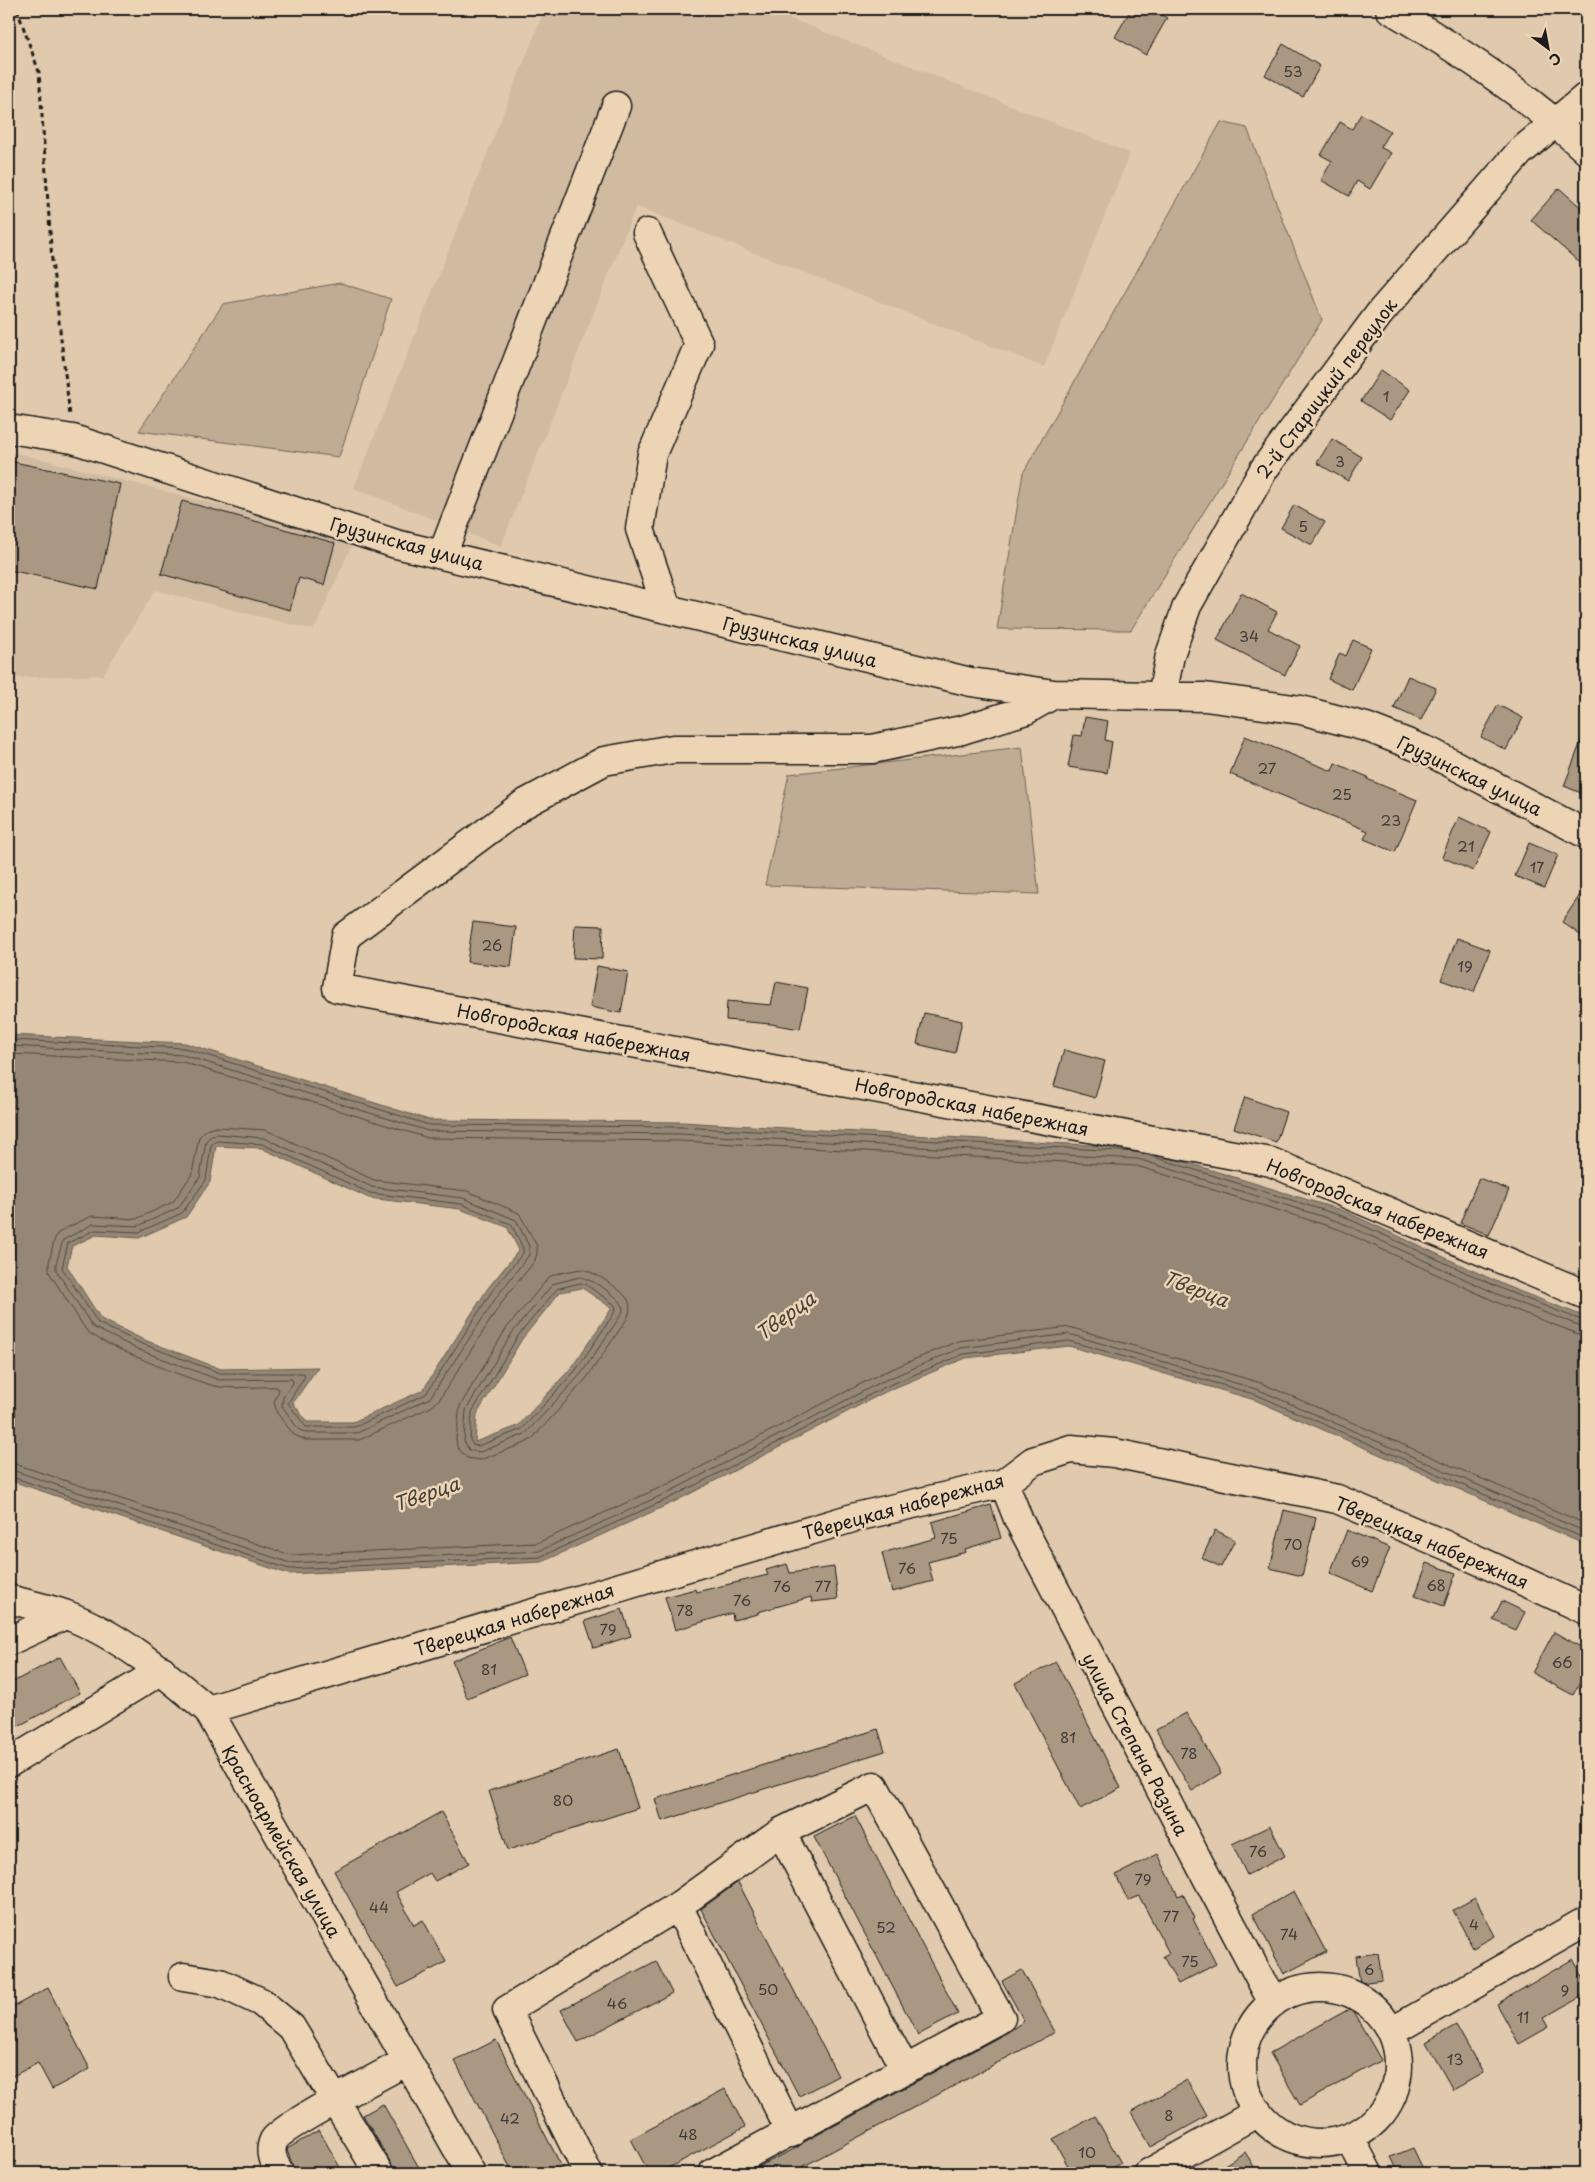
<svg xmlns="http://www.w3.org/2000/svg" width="1595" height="2182" font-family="'Playpen Sans',sans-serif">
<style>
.built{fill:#d0baa0}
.green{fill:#c0ac94;stroke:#6e6458}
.water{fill:#958774;stroke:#655c51;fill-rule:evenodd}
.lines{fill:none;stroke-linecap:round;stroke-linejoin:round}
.shore{stroke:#4c473f;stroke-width:1}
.building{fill:#aa9883;stroke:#1c1c1c}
.minor-casing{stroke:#1c1c1c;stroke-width:31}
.major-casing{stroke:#1c1c1c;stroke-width:31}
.path{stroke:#1c1c1c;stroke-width:3;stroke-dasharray:5 4;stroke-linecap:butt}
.minor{stroke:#edd4b5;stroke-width:28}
.major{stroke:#edd4b5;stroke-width:28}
.labels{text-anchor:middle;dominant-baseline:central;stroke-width:5;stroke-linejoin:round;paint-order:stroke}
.number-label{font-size:15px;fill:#403b36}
.street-label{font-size:18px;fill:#1c1c1c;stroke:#edd4b5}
.water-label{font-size:19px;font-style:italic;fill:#46413b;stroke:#edd4b5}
</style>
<rect width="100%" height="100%" fill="#e0c9ac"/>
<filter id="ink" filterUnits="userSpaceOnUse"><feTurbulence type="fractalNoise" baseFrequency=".02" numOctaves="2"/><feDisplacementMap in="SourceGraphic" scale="10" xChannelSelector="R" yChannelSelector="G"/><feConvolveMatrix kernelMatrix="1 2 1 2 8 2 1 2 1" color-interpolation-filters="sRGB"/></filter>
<g filter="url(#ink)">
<!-- built -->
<path class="built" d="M545 9H766L1130 153 1044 367 636 206 501 546 354 488Z
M9 451 354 540 314 630 155 590 103 675 9 678Z"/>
<!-- green -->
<path class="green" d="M1221 122 1247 128 1322 320 1131 630 997 629 1023 473Z
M340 283 391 299 339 457 139 431 223 304Z
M1022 747 1039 894 765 885 789 774Z"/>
<!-- water -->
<path class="water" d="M9 1035 185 1043 429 1120 681 1122 1140 1148 1344 1211 1511 1288 1586 1317V1545L1255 1400 1069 1346 966 1358 887 1391 676 1501 542 1562 288 1574 9 1480ZM216 1146 261 1148 369 1198 460 1209 507 1227 519 1250 488 1288 423 1390 353 1422H307L293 1403 318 1367 221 1369 142 1339 101 1319 67 1266 72 1246 96 1235 139 1238 186 1217 210 1182ZM582 1288 612 1308 572 1367 518 1426 475 1442 477 1414 522 1339 560 1292Z"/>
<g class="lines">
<!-- shore -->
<path class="shore" d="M9 1040 184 1048 429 1125 681 1127 1138 1152
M9 1046 183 1055 428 1131 681 1134 1138 1159 1340 1222 1506 1298 1586 1328
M9 1054 182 1062 428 1138 680 1141 1137 1166 1338 1229 1503 1305 1578 1334 1586 1336
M217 1127 266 1130 374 1180 467 1191 519 1213 537 1246V1254L534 1262 504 1299 439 1400 431 1407 359 1440H306L294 1435 277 1413 274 1402 279 1390 277 1387C258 1386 239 1389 220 1387 201 1385 97 1343 86 1330L49 1272V1262L54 1241 57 1234 64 1229 92 1216 136 1219 173 1202 192 1174 199 1137 206 1130Z
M217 1134 264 1138 372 1187 463 1198 516 1220 529 1246V1255L498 1295 430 1398 357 1433H306L298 1429 282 1406 283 1397 293 1383 292 1379 219 1380 137 1349 93 1327 56 1270V1264L63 1240 93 1224 138 1226 178 1208 200 1177 206 1141 210 1137Z
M217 1141 262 1144 370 1193 461 1204 511 1224 523 1248V1253L492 1291 426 1394 355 1427H306L288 1403 305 1376 304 1373H220L140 1343 98 1323 62 1268 68 1243 95 1230 139 1232 182 1213 206 1180 211 1145Z
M1141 1153 1342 1216 1509 1292 1586 1322
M581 1269C592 1270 623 1290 628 1300 631 1306 630 1313 627 1319L586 1379 532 1439 525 1443 480 1460 467 1458 457 1447 456 1438 460 1406 506 1329 549 1277 556 1274Z
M580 1277C588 1277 618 1296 621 1303 624 1308 623 1311 621 1315L581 1374 525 1434 480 1452 469 1450 464 1441 466 1410 512 1333 553 1284Z
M581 1283 585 1284 614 1304 616 1308 615 1312 576 1370 522 1429 478 1446 473 1445 470 1440 472 1412 518 1336 557 1289Z
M9 1462 291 1555 537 1543 668 1484 880 1374 958 1341 1069 1327 1261 1383 1586 1524
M9 1469 290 1563 539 1551 671 1491 883 1381 961 1348 1069 1334 1259 1390 1586 1532
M9 1476 289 1569 540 1557 674 1496 885 1387 964 1354 1069 1341 1257 1395 1586 1539"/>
</g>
<!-- building -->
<path class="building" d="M1131 9H1151L1167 18 1146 55 1115 37Z
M1283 44 1320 66 1303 97 1265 75Z
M1361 114 1390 131 1380 147 1391 153 1370 189 1357 181 1349 196 1321 180 1332 161 1321 155 1340 122 1352 129Z
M1559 188 1586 212V268L1531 220Z
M1381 370 1410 390 1390 420 1361 401Z
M1332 439 1362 457 1348 481 1317 463Z
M9 461 120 484 98 589 9 570Z
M182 501 335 543 324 585 299 578 290 610 161 574Z
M1294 505 1325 522 1312 545 1281 528Z
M1241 593 1277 612 1268 629 1300 646 1285 675 1217 640Z
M1353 640 1371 648 1352 690 1328 679 1340 653 1346 656Z
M1408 676 1436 688 1421 720 1394 708Z
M1498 705 1523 718 1506 750 1481 737Z
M1085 717 1108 721 1105 740 1112 742 1107 773 1068 767 1074 735 1082 736Z
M1585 731H1586V795L1564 786Z
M1245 736 1332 771 1335 763 1368 777 1367 779 1417 800 1395 852 1364 839 1368 831 1230 774Z
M1459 817 1491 832 1473 871 1442 857Z
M1529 843 1558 855 1544 888 1515 876Z
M1586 886V939L1562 922Z
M473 922 516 927 511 967 467 962Z
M575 925 603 926 602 959 573 958Z
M1457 938 1490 950 1474 992 1441 980Z
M597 966 628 972 621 1013 590 1007Z
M776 982 808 988 800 1029 771 1024 726 1020 727 1001 771 1005Z
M924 1013 962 1021 955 1053 917 1044Z
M1064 1050 1105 1061 1095 1098 1054 1086Z
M1245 1097 1286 1112 1276 1142 1234 1128Z
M1479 1178 1509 1190 1489 1235 1460 1223Z
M991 1505 1001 1538 965 1549 966 1552 928 1562 933 1581 892 1592 882 1553 936 1538 932 1522Z
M1284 1510 1316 1518 1302 1576 1270 1568Z
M1215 1530 1235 1540 1221 1567 1202 1558Z
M1347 1530 1390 1548 1372 1591 1330 1573Z
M1427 1563 1456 1573 1444 1606 1415 1596Z
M787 1564 790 1573 834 1567 838 1599 812 1602 811 1597 758 1612V1614L733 1620 732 1613 675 1630 665 1597 695 1589 696 1592 768 1575 766 1570Z
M1502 1601 1525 1612 1516 1630 1493 1620Z
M622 1609 631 1636 594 1648 585 1621Z
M1554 1632 1586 1650V1671L1573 1695 1532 1673Z
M510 1637 525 1674 467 1698 452 1661Z
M60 1657 80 1693 9 1731V1684Z
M1056 1662 1121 1788 1080 1809 1015 1683Z
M1186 1713 1221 1773 1192 1791 1156 1730Z
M878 1729 885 1751 662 1821 655 1799Z
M619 1749 638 1808 508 1850 489 1791Z
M441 1812 469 1863 435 1881 430 1873 396 1892 414 1925 423 1920 446 1962 398 1987 334 1871Z
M855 1816 958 2014 918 2035 814 1837Z
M1270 1826 1285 1856 1247 1875 1232 1844Z
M1158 1854 1178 1896 1183 1894 1195 1918 1193 1919 1216 1964 1178 1984 1163 1956 1169 1953 1139 1896 1128 1901 1116 1875Z
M738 1882 838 2076 799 2096 701 1909Z
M1294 1891 1326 1952 1284 1974 1253 1914Z
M1475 1898 1495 1936 1473 1948 1453 1910Z
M1378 1953 1382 1980 1360 1983 1356 1956Z
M1573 1959 1586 1983V1994L1544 2018 1549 2027 1519 2044 1497 2004Z
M656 1961 672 1993 578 2042 561 2010Z
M1022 1970 1055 2032 791 2173H746L798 2147 804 2142 1008 2032 1024 2021 1002 1981Z
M48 1988 90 2069 52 2089 38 2063 9 2078V2009Z
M1351 2008 1381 2060 1300 2105 1270 2053Z
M1456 2025 1483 2073 1453 2090 1426 2042Z
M496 2040 565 2173H513L455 2061Z
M1187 2080 1207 2116 1151 2147 1131 2112Z
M725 2089 745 2127 659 2173H649L631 2139Z
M383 2104 422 2173H395L392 2165 363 2115Z
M1095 2116 1121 2163 1102 2173H1072L1053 2139Z
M319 2130 343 2173H295L287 2149Z
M1413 2148 1425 2173H1399L1391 2157Z
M1245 2152 1258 2173H1212Z"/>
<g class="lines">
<defs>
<path id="minor" d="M647 233 699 344 652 454 640 529 667 609
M9 429 73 439 396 544 971 682 1054 694 1205 697 1301 710 1366 727 1430 752 1586 834
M442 555 616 106
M1054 694 1026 710 962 730 872 749H673L604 761 524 804 346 936 337 988 1271 1162 1586 1295
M1162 696 1170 655 1187 606 1264 469 1380 313 1520 152 1586 97
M1004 1483 1019 1521 1273 2003
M9 1599C27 1604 46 1608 64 1614 118 1634 165 1673 208 1710L471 2173
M9 1641 65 1615
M208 1710 856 1517 1004 1483 1033 1461 1071 1449 1114 1453 1337 1499 1445 1545 1586 1610
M9 1763 162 1670
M781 1832 905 2070
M678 1906 781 1832 874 1786 1001 2018 713 2173
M183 1977 220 1983 261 2002 291 2027 379 2173
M1242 2065a78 78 0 1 1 156 0a78 78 0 1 1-156 0Z
M1391 2032 1586 1921
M1350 2138 1368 2173
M279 2173C274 2163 268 2152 274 2140 282 2126 386 2073 407 2061
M588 2173 507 2010 678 1906 791 2133
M1149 2173 1258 2112"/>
<path id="major" d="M1390 9C1459 50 1527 95 1586 150"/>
</defs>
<!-- minor casing -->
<use href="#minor" class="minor-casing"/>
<!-- major casing -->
<use href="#major" class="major-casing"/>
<!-- path -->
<path class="path" d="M17 9 39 72 52 261 70 416"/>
<!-- minor -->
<use href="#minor" class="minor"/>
<!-- major -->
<use href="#major" class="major"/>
</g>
</g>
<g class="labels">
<!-- number labels -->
<g class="number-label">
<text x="1293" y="70">53</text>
<text x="1386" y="395">1</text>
<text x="1340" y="460">3</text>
<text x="1303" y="525">5</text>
<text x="1249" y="635">34</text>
<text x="1267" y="767">27</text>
<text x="1342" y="793">25</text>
<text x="1391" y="819">23</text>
<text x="1466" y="845">21</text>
<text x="1537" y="866">17</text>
<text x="492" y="944">26</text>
<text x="1465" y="965">19</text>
<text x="949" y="1537">75</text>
<text x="1293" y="1543">70</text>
<text x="1360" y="1560">69</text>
<text x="907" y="1567">76</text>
<text x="1436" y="1584">68</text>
<text x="782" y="1585">76</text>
<text x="823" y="1585">77</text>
<text x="742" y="1599">76</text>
<text x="685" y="1609">78</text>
<text x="608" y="1628">79</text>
<text x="1562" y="1661">66</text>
<text x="489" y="1668">81</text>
<text x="1068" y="1736">81</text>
<text x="1189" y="1752">78</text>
<text x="563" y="1799">80</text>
<text x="1258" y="1850">76</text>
<text x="1143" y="1878">79</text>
<text x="379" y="1906">44</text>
<text x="1171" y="1915">77</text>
<text x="1474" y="1923">4</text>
<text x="886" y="1926">52</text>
<text x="1289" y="1933">74</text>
<text x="1190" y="1960">75</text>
<text x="1369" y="1968">6</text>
<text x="768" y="1988">50</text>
<text x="1565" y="1989">9</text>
<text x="617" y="2002">46</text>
<text x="1523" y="2016">11</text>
<text x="1455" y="2058">13</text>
<text x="1169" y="2114">8</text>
<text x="510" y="2117">42</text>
<text x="688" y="2133">48</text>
<text x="1087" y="2151">10</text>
</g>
<!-- street labels -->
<g class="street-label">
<text transform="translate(1326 388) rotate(-53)">2-й Старицкий переулок</text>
<text transform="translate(407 543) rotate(15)">Грузинская улица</text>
<text transform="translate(800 641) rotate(14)">Грузинская улица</text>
<text transform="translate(1470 775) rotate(26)">Грузинская улица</text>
<text transform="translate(574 1032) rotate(11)">Новгородская набережная</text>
<text transform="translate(972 1106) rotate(11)">Новгородская набережная</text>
<text transform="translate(1378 1208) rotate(22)">Новгородская набережная</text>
<text transform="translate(903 1506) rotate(-15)">Тверецкая набережная</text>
<text transform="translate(1432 1542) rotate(23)">Тверецкая набережная</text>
<text transform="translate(514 1619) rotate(-17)">Тверецкая набережная</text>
<text transform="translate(1136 1744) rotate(62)">улица Степана Разина</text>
<text transform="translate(282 1841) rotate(60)">Красноармейская улица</text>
</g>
<!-- water labels -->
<g class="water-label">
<text transform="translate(1196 1288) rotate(21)">Тверца</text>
<text transform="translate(785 1315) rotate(-36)">Тверца</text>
<text transform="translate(426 1493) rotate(-19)">Тверца</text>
</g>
</g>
<!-- margin -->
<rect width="1595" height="2182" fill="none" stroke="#edd4b5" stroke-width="30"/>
<rect x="15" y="15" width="1565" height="2152" fill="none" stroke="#1c1c1c" stroke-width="2" filter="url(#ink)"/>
<!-- north arrow -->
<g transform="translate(1548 48) rotate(148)" stroke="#edd4b5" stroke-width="4" paint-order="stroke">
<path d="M0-4L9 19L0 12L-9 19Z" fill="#1c1c1c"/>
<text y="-8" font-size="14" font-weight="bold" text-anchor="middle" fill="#1c1c1c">С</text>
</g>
</svg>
